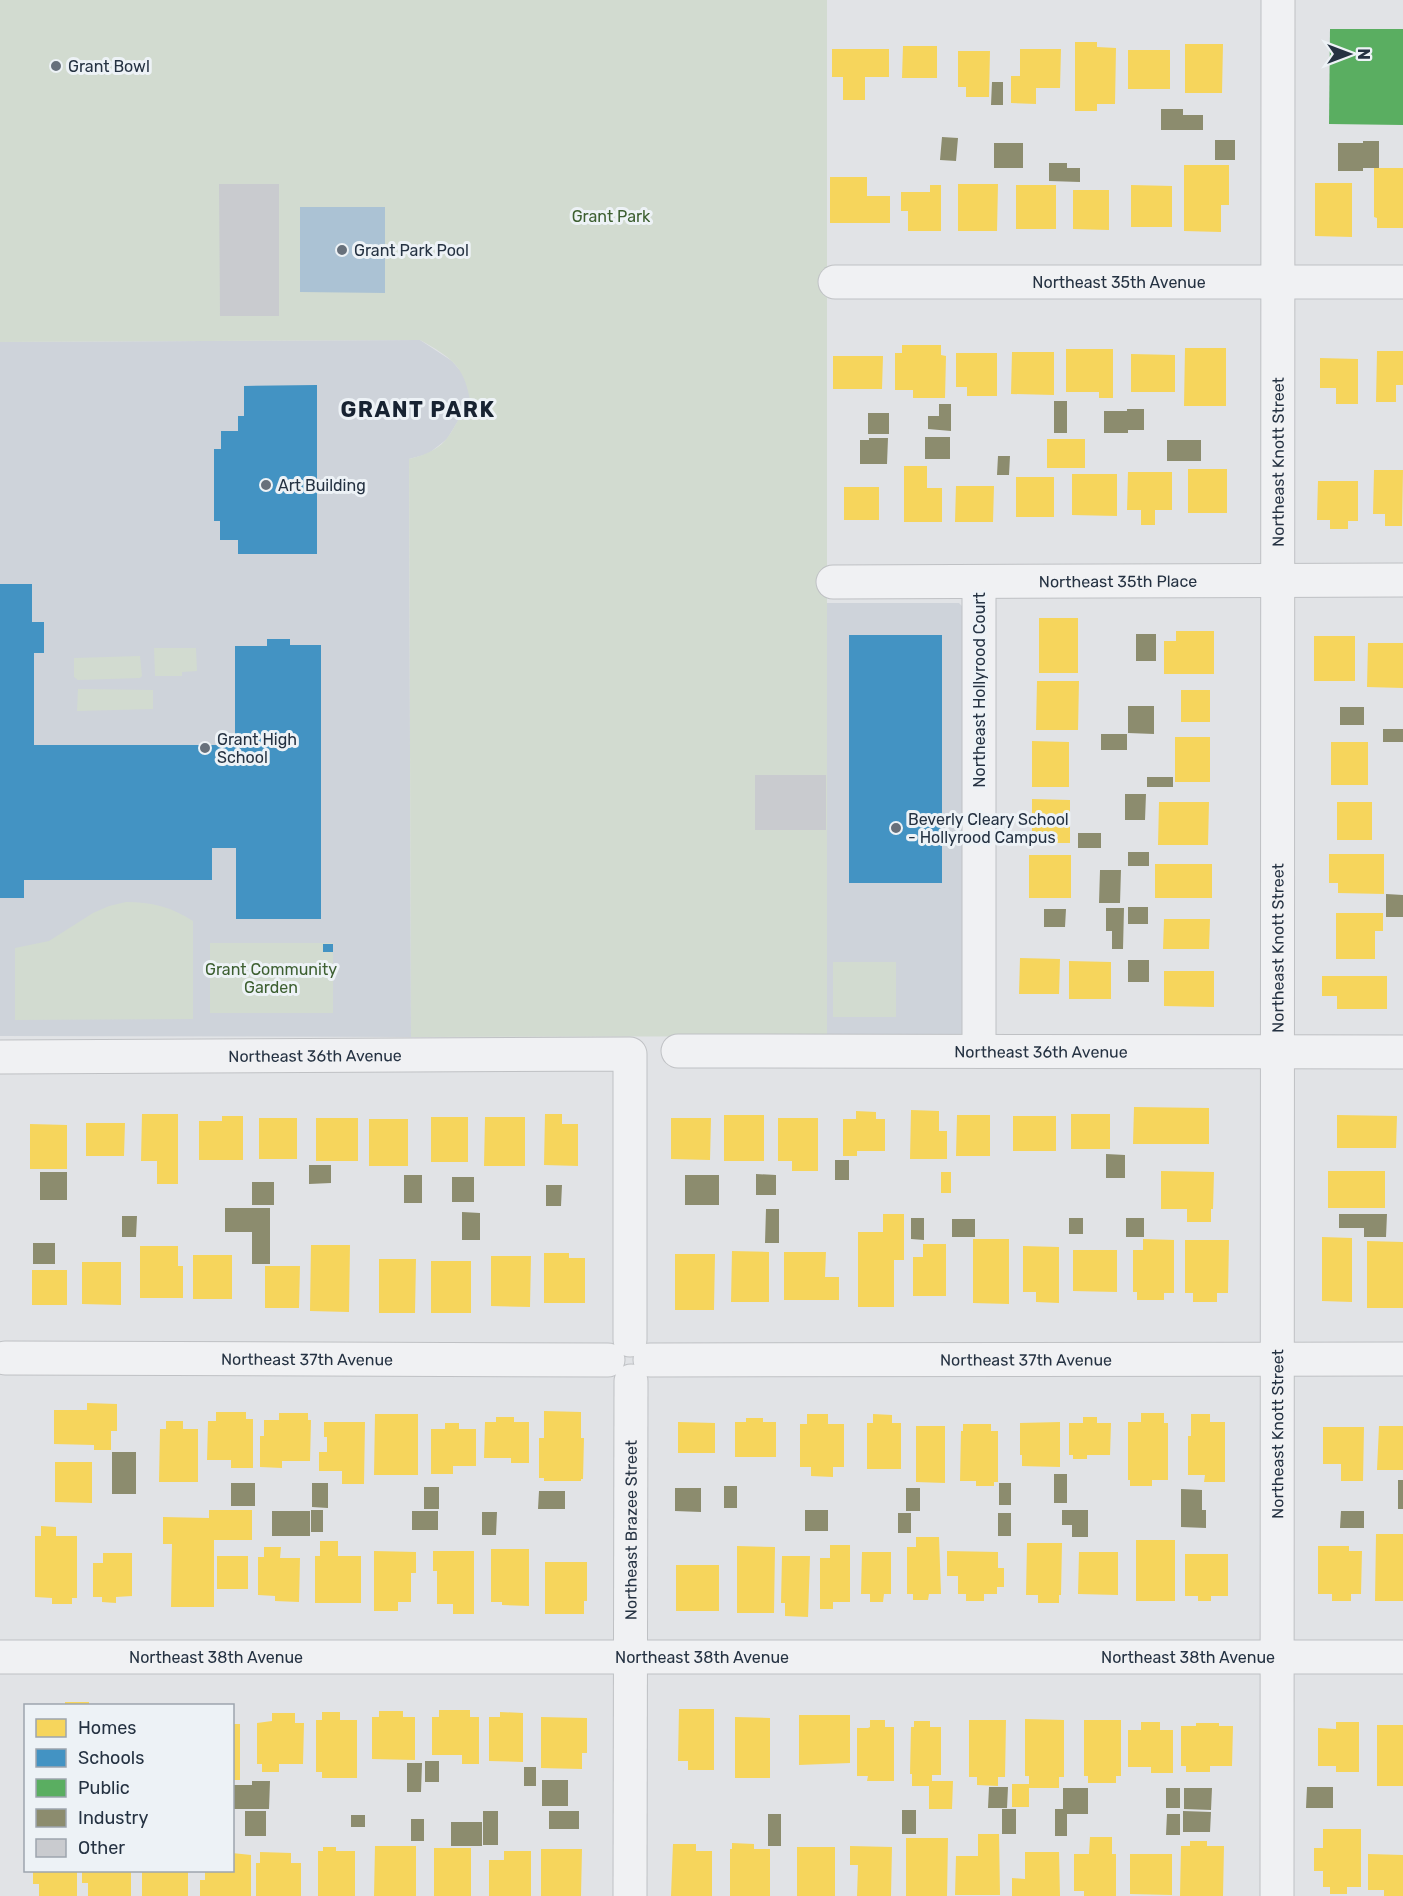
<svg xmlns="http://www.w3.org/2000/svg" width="1403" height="1896" font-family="Rubik,sans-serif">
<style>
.built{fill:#ced3da}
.green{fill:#d2dbd0}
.water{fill:#abc2d4}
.homes{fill:#f6d55c}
.schools{fill:#4393c3}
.public{fill:#5aae61}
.industry{fill:#8c8c6e}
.building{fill:#c9cbcf}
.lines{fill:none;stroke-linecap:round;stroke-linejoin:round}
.minor-casing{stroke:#bfc1c4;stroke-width:35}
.minor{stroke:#f0f1f3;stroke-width:33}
.poi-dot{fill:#67707b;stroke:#edf2f6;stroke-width:2}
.labels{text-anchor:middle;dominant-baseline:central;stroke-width:6;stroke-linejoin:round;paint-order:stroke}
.poi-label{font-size:16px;fill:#253242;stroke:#edf2f6;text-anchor:start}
.park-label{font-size:16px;fill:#3d5f31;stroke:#edf2f6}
.street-label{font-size:16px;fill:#253242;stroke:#edf2f6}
.district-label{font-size:22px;font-weight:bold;letter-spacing:1.5px;fill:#182332;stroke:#edf2f6}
</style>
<rect width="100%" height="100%" fill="#e1e3e6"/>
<!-- built -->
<path class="built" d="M420 340 452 361 464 375 471 400 447 439 428 454 409 459 411 1037 0 1036V342Z
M827 603H959L965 609V1026L962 1035 827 1036Z"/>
<!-- green -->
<path class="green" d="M0 0H827V1036L411 1037 409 459C451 449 449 432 470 400 464 365 450 357 420 340L0 342Z
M154 648H196L197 671 182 672V676H155Z
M140 656 142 676 140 678 78 680 74 677V658Z
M78 689 153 690V709L77 711Z
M126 902C151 902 172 907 193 921V1019L15 1020V948L49 941 93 913 109 906Z
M210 943H333V1013H210Z
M833 962H896V1017H833Z"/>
<!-- water -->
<path class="water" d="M300 207H385V293L300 292Z"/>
<!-- homes -->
<path class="homes" d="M1075 42H1097V47L1116 48 1115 104H1097V111H1075Z
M1185 44H1223L1222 93H1185Z
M903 46H937V78H902Z
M832 49H889V77H865V100H843V77H832Z
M1020 49H1061L1060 88H1036V104L1011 103V76H1020Z
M1128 50H1170V89H1128Z
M958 51H990L989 97H966V87H958Z
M1184 165H1229V205H1221V232L1184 231Z
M1374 168H1403V228H1377V218L1374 217Z
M830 177H867V196H890V223H830Z
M1315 183H1352V237L1315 236Z
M958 184H998L997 231H958Z
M930 185H941V231H908V211H901V192H930Z
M1016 185H1056V229H1016Z
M1131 185 1172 186V227H1131Z
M1073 190H1109V230L1073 229Z
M902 345H941V355L946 356 945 398H913V390H895V353H902Z
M1185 348H1226V406H1184Z
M1066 349H1113V398H1099V392H1066Z
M1377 351H1403V385H1396V402H1376Z
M1012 352H1054V395L1011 394Z
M956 353H997V396H967V387H956Z
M1131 354 1175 355V392H1131Z
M833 356H883L882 389H833Z
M1320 358 1358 359V404H1336V388H1320Z
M1047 439H1085V468H1047Z
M904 466H927V488H942V522H904Z
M1188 469H1227V513H1188Z
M1374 470H1403L1402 526H1385V514H1373Z
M1128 472H1172V510H1155V525H1141V510H1127Z
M1072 474H1117V516L1072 515Z
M1016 477H1054V517H1016Z
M1318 481H1358V521H1348V529H1330V520H1317Z
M956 486H994L993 522H955Z
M844 487H879V520H844Z
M1039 618H1078V673H1039Z
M1176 631H1214V674H1164V641H1176Z
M1314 636H1355V681H1314Z
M1368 643H1403V688L1367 687Z
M1037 681H1079L1078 730H1036Z
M1181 690H1210V722H1181Z
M1175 737H1210V782H1175Z
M1032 741 1069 742V787H1032Z
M1331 742H1368V785H1331Z
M1032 799 1070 800V843H1032Z
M1159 802H1209L1208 845H1158Z
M1337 802H1372V840H1337Z
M1329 854H1384V894L1338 893V883H1329Z
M1029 855H1071V898H1029Z
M1155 864H1212V898H1155Z
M1336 913H1383V931H1375V959H1336Z
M1164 919H1210L1209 949H1163Z
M1020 958 1060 959 1059 994H1019Z
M1069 961 1111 962V999H1069Z
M1164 971H1214V1007L1164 1006Z
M1322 976H1387V1009H1337V996H1322Z
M1134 1107 1209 1108V1144H1133Z
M911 1110 939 1111V1131H947V1159H910Z
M856 1111 876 1112V1119H885V1151H857V1156H843V1119H856Z
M142 1114H178V1184H157V1161H141Z
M545 1114H562V1124H578V1166L544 1165Z
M1071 1114H1110V1149H1071Z
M724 1115H764V1161H724Z
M957 1115H990V1156H956Z
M1337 1115 1397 1116 1396 1148H1337Z
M222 1116H243V1160H199V1121H222Z
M1013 1116H1056V1151H1013Z
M431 1117H468V1162H431Z
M485 1117H525V1166H484Z
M259 1118H297V1159H259Z
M316 1118H358V1161H316Z
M671 1118H711L710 1160 671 1159Z
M778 1118H818V1171H792V1161H778Z
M369 1119H408V1166H369Z
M86 1123H125L124 1156H86Z
M30 1124 67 1125V1169H30Z
M1161 1171 1214 1172 1213 1209H1211V1222H1187V1209H1161Z
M1328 1171H1385V1208H1328Z
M941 1172H951V1193H941Z
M883 1214H904V1260H894V1307H858V1232H883Z
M1322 1237 1352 1238V1302L1322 1301Z
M973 1239H1009V1304L973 1303Z
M1143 1239 1174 1240V1293H1164V1300H1137V1292H1133V1250H1143Z
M1185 1240H1229L1228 1293H1217V1302H1193V1293H1185Z
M1367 1241 1403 1242V1308H1367Z
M923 1244H946V1296H913V1257H923Z
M311 1245H350L349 1312 310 1311Z
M140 1246H178V1266H183V1298H140Z
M1023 1246 1059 1247V1303L1036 1302V1292H1023Z
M1073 1250H1117V1292L1073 1291Z
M732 1251 769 1252V1302H731Z
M784 1252H826L825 1277H839V1300H784Z
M544 1253H569V1258H585V1303H544Z
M675 1254H715L714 1310H675Z
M193 1255H232V1299H193Z
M491 1256H531L530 1307 491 1306Z
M379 1259H416L415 1313H379Z
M431 1261H471V1313H431Z
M82 1262H121V1305L82 1304Z
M265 1266H300L299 1308H265Z
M32 1270H67V1305H32Z
M87 1403 117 1404V1431H111V1450H94V1445L54 1444V1410H87Z
M544 1411 581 1412V1438H584L583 1479H581V1481H544V1478H539V1438H544Z
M216 1412H246V1419H253V1468H231V1460H207L208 1421H216Z
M279 1413H308V1420H311L310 1461H282V1468L260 1467V1436H264V1420H279Z
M1141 1413H1164V1423H1168V1480H1152V1486H1130V1480H1128V1422H1141Z
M375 1414H418V1475H374Z
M807 1414H828V1424H844V1467H833V1477L811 1476V1467H800V1424H807Z
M873 1414 892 1415V1423H901V1469H867V1423H873Z
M1191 1414H1210V1422H1225V1482H1204L1205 1475H1188V1436H1191Z
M496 1417H514V1422H529V1463H511V1458H484L485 1422H496Z
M1083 1417H1097V1423H1111L1110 1455H1087V1459H1073V1455H1069V1423H1083Z
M746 1418H763V1422H776V1457H735V1422H746Z
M166 1421H183V1429H198V1482H159L160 1429H166Z
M324 1422H365L364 1484H342V1471H319V1452H327V1437H324Z
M678 1422 715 1423V1453H678Z
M1060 1422V1467L1022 1466V1455H1020V1423Z
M445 1423H459V1429H476V1466H453V1474H431V1429H445Z
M963 1424H991V1431H998V1482H994V1486H976V1481H960L961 1431H963Z
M916 1426H945V1483L916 1482Z
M1379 1426H1403V1470H1377Z
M1323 1427H1364L1363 1481H1341V1464H1323Z
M55 1462H92V1503L55 1502Z
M209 1510H252V1540H214V1607H171L172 1544H163V1517L209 1518Z
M41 1526 56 1527V1536H77V1598H72V1604H52V1598L35 1597V1536H41Z
M1376 1534H1403V1601H1375Z
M916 1537H939L941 1594H929L928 1600H913V1594H907V1547H916Z
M1136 1540H1175V1601H1136Z
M320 1541H338V1556H361V1603H315V1556H320Z
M1027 1543H1062L1061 1595H1059V1603H1038V1595H1026Z
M830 1545H850V1602H833V1609H820V1558H830Z
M737 1546 775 1547 774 1613H737Z
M1318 1546H1349V1551H1362L1361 1594H1351V1601H1332V1594H1318Z
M264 1547H281L280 1558H300L299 1602 275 1601V1596L258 1595V1557H264Z
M491 1549H529V1606L502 1605V1602H491Z
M374 1551 416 1552V1573H411V1602H398V1611H374Z
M433 1551H474V1614H453V1604H437V1571H433Z
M947 1551 998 1552V1568H1004V1587H997V1594H984V1601H966V1594H958V1576H947Z
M862 1552H891V1594H884L883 1602H870V1594H861Z
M1079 1552H1118V1595L1078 1594Z
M103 1553H132V1596L116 1597V1603L102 1602V1597H93V1563H103Z
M1185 1554H1228V1596H1211V1601H1198V1596H1185Z
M217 1556H248V1589H217Z
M782 1556H810L808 1617 785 1616V1603H781Z
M545 1562H587V1601H584V1614H545Z
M676 1565H719V1611H676Z
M65 1702H89V1706H65Z
M679 1709H714V1770H688V1761H678Z
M439 1710H470V1717H479V1764H462V1755H432V1717H439Z
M379 1711H403V1717H415V1760L372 1759V1717H379Z
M322 1712H340V1720H357V1778H322V1772H316V1720H322Z
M500 1712 523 1713V1762L489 1761V1717H500Z
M272 1713H295V1723H304L303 1764H279V1772H262V1764H257V1723L272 1721Z
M799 1715H850V1763L799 1765Z
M541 1717 587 1718V1753H582V1769L541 1768Z
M735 1717 770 1718V1778H735Z
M1025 1719 1064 1720V1777H1059V1788H1029V1807H1012V1784H1029V1776H1025Z
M870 1720H885V1727H894V1781H867L868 1776H857V1728H868L870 1727Z
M969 1720H1006L1005 1777H998V1786L977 1785V1777H969Z
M1084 1720H1121V1776H1116V1783H1088V1776H1084Z
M914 1721H930V1727H941V1775H932V1781H953L952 1809H929V1786H912V1774H910L911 1727H914Z
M1141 1722H1160V1730H1173V1773H1151V1767H1128V1730H1141Z
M1336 1722H1359V1772H1336V1766H1318V1728L1336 1729Z
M1196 1723H1219V1726H1233L1232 1766H1210V1772H1186V1766H1181V1726H1196Z
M232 1724H240V1780H232Z
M1377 1725H1403V1786H1377Z
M1323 1829H1361V1887H1347V1894H1330V1887H1323V1871H1314V1848H1323Z
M978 1834H999L1000 1895H955L956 1856H978Z
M1090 1837H1112V1854H1116V1896H1084V1891H1074V1854H1089Z
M906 1838H948L947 1896H906Z
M1190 1841H1207V1846H1224L1223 1896H1180L1181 1846H1190Z
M732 1843 754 1844V1849H770V1896H730V1849H732Z
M673 1844H696V1851H712V1896H671Z
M375 1846H416V1896H374Z
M850 1846 892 1847 891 1896H857L858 1865H850Z
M323 1847H336V1851H355V1896H318V1851H323Z
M797 1847H835V1896H797Z
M434 1848H471V1896H434Z
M541 1849H582L581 1896H541Z
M504 1851H531V1896H489V1860H504Z
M260 1852 291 1853V1863H301V1896H256V1863H260Z
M1025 1852H1059L1060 1896H1012V1878L1025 1879Z
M232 1853 251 1855V1896H200V1880H205V1870H232Z
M1130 1854H1172V1895L1130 1894Z
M1368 1854 1403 1855V1896H1384V1890H1368Z
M33 1870H77V1896H39V1884H33Z
M82 1870H131V1896H88V1883H82Z
M142 1870H188V1896H142Z"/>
<!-- schools -->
<path class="schools" d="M317 385V554H238V540H220V521H214V449H221V431H238V416H244V386Z
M0 584H32V622H44V653H34V745H235V646H267V639H290V645H321V919H236V848H212V880H24V898H0Z
M849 635H942V883H849Z
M323 944H333V952H323Z"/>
<!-- public -->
<path class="public" d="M1330 29H1403V125L1329 124Z"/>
<!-- industry -->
<path class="industry" d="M992 82H1003V105H991Z
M1161 109H1183V115H1203V130H1161Z
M942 137 958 138 956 161 940 160Z
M1215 140H1235V160H1215Z
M1363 141H1379V168H1363V171H1338V143H1363Z
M994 143H1023V168H994Z
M1049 163H1067V168H1080V182L1049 181Z
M1054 401H1067V433H1054Z
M939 404H951V431L928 429V416H939Z
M1127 409H1144V430H1128V433H1104V411H1127Z
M868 413H889V434H868Z
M925 437H950V459H925Z
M869 438H888L887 464H860V440H869Z
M1167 440H1201V461H1167Z
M998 456H1010L1009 475H997Z
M1136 634H1156V661H1136Z
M1128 706H1154V734L1128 733Z
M1340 707H1364V725H1340Z
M1383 729H1403V742H1383Z
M1101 734H1127V750H1101Z
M1147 777H1173V787H1147Z
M1125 794H1146L1145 820H1125Z
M1078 833H1101V848H1078Z
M1128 852H1149V866H1128Z
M1100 870H1121L1120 903H1099Z
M1386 894 1403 895V917H1386Z
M1128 907H1148V924H1128Z
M1106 908H1124L1123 949H1112V931H1106Z
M1044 909H1066L1065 927H1044Z
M1128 960H1149V982H1128Z
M1106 1154 1125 1155V1178H1106Z
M835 1160H849V1180H835Z
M309 1165H331V1183L309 1184Z
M40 1172H67V1200H40Z
M756 1174 776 1175V1195H756Z
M404 1175H422V1203H404Z
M685 1175H719V1205H685Z
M452 1177H474V1202H452Z
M252 1182H274V1205H252Z
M546 1185H562L561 1206H546Z
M225 1208H270V1264H252V1232H225Z
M766 1209H779V1243H765Z
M462 1212 480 1213V1240H462Z
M1339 1214H1387L1386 1237H1364V1228H1339Z
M122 1216H137L136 1237H122Z
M911 1218H924V1240L911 1239Z
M1069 1218H1083V1234H1069Z
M1126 1218H1144V1237H1126Z
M952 1219H975V1237H952Z
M33 1243H55V1264H33Z
M112 1452H136V1494H112Z
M1054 1474H1067V1503H1054Z
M1398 1480H1403V1509H1398Z
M231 1483H255V1506H231Z
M312 1483H328V1508L312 1507Z
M999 1483H1011V1505H999Z
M724 1486H737V1508H724Z
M424 1487H439V1509H424Z
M675 1488H701V1512L675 1511Z
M906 1488H920V1511H906Z
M1181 1489 1202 1490V1510H1206V1528L1181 1527Z
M539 1491H565V1509H538Z
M311 1510H323V1532H311Z
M805 1510H828V1531H805Z
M1062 1510H1088V1537H1072V1525H1062Z
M272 1511H310V1536H272Z
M412 1511H438V1530H412Z
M1341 1511H1364V1528H1340Z
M482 1512H497L496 1535H482Z
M898 1513H911V1533H898Z
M998 1513H1011V1536H998Z
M425 1761H439V1782H425Z
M407 1763H422L421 1792H407Z
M524 1767H536V1786H524Z
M542 1780H568V1806H542Z
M252 1781H270L269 1809H233V1785H252Z
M989 1787H1008L1007 1808H988Z
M1307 1787H1333V1808H1306Z
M1063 1788H1088V1814H1067V1836H1055V1809H1063Z
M1166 1788H1180V1808H1166Z
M1184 1788H1212L1211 1810 1184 1809Z
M1002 1809H1016V1834H1002Z
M902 1810H916V1834H902Z
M245 1811H266V1836H245Z
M483 1811H498V1845H483Z
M549 1811H579V1829H549Z
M1183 1811 1211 1812 1210 1832H1183Z
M768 1814H781V1846H768Z
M1167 1814H1180V1835H1166Z
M351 1815H365V1827H351Z
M411 1819H424V1841H411Z
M451 1822H482V1846H451Z"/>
<!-- building -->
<path class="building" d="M219 184H279V316H220Z
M755 775H826V830H755Z"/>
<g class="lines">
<defs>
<g id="minor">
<path id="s1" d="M835 282H1403"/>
<path id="s2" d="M833 582 1403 580"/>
<path d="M979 582V1051"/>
<path id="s3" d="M678 1051 1403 1052"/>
<path id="s4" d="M0 1057 630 1054V1340"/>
<path id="s5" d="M5 1358 608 1360"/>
<path id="s6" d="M650 1360 1403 1359"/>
<path id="s7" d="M0 1657H1403"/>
<path id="s8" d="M630 1896 631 1381"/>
<path id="s9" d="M1277 1896 1278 0"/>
</g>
</defs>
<!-- minor casing -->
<use href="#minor" class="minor-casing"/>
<!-- minor -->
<use href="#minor" class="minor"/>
</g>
<!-- markers -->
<g class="poi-dot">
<circle cx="56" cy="66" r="6"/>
<circle cx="342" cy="250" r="6"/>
<circle cx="266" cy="485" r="6"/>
<circle cx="205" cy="748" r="6"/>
<circle cx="896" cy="828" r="6"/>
</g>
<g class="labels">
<!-- poi labels -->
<g class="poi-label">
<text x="68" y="66">Grant Bowl</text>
<text x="354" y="250">Grant Park Pool</text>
<text x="278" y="485">Art Building</text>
<text x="217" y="739">Grant High<tspan x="217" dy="18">School</tspan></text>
<text x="908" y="819">Beverly Cleary School<tspan x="908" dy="18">- Hollyrood Campus</tspan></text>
</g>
<!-- park labels -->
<g class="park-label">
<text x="611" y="216">Grant Park</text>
<text x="271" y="969">Grant Community<tspan x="271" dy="18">Garden</tspan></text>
</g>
<!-- street labels -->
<g class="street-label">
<text stroke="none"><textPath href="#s1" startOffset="284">Northeast 35th Avenue</textPath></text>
<text stroke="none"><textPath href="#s9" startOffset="1434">Northeast Knott Street</textPath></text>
<text stroke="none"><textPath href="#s2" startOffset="285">Northeast 35th Place</textPath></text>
<text transform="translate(979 690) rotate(-90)">Northeast Hollyrood Court</text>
<text stroke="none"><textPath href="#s9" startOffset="948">Northeast Knott Street</textPath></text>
<text stroke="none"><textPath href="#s3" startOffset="363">Northeast 36th Avenue</textPath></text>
<text stroke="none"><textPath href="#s4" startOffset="315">Northeast 36th Avenue</textPath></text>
<text stroke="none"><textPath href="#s5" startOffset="302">Northeast 37th Avenue</textPath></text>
<text stroke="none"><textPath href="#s6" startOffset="376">Northeast 37th Avenue</textPath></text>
<text stroke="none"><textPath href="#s9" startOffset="462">Northeast Knott Street</textPath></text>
<text stroke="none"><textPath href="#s8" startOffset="366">Northeast Brazee Street</textPath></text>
<text stroke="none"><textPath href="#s7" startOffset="702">Northeast 38th Avenue</textPath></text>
<text stroke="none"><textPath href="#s7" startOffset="1188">Northeast 38th Avenue</textPath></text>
<text stroke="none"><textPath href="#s7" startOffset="216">Northeast 38th Avenue</textPath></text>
</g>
<!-- district labels -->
<g class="district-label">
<text x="418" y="409">GRANT PARK</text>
</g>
</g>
<!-- legend -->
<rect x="24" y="1704" width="210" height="168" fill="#edf2f6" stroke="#9da5ae" stroke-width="1.5"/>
<rect x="36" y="1719" width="30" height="18" fill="#f6d55c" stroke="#9da5ae" stroke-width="1.5"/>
<text x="78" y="1734" font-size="18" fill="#253242">Homes</text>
<rect x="36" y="1749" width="30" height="18" fill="#4393c3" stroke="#9da5ae" stroke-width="1.5"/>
<text x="78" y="1764" font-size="18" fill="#253242">Schools</text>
<rect x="36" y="1779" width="30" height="18" fill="#5aae61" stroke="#9da5ae" stroke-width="1.5"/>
<text x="78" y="1794" font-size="18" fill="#253242">Public</text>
<rect x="36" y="1809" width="30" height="18" fill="#8c8c6e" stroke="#9da5ae" stroke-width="1.5"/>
<text x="78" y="1824" font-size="18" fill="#253242">Industry</text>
<rect x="36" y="1839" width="30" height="18" fill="#c9cbcf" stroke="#9da5ae" stroke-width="1.5"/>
<text x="78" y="1854" font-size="18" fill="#253242">Other</text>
<!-- north arrow -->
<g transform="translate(1349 54) rotate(90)" stroke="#edf2f6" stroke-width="4.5" paint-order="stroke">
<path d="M0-4.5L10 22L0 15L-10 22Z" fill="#253242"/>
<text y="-9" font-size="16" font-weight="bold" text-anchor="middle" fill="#253242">N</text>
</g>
</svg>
